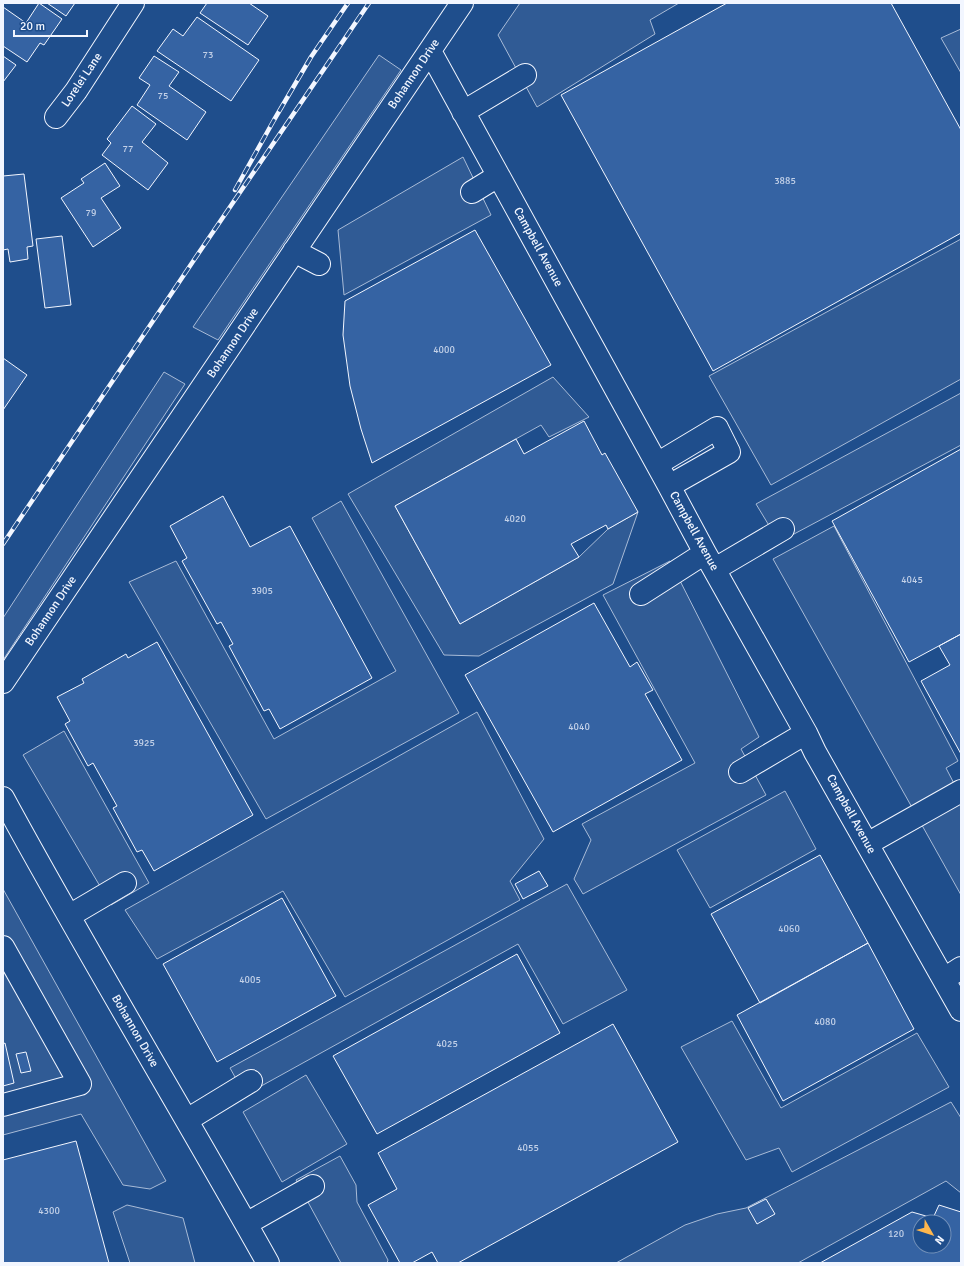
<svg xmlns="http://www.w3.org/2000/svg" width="964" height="1266" font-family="Signika,sans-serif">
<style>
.parking{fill:#305b95;stroke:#a8bbd7}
.building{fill:#3563a3;stroke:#f2f6ff;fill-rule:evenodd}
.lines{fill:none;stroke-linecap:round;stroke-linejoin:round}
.minor-casing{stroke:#f2f6ff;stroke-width:24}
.minor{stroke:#1f4e8c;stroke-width:22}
.rail-casing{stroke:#f2f6ff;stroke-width:4.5}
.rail{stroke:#1f4e8c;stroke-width:3;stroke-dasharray:9;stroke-linecap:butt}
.labels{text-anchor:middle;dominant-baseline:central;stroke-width:3;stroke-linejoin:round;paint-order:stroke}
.number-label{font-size:10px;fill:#c3d1e8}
.street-label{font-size:12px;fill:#f2f6ff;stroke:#1f4e8c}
</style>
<rect width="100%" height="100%" fill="#1f4e8c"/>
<!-- parking -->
<path class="parking" d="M520 3H679L650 20 655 34 537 107 498 35Z
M961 29V73L941 38Z
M379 55 401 70 218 340 193 327Z
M463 157 491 215 344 295 338 230Z
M961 239V379L771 485 709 376Z
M164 372 185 384 3 660V618Z
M553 377 589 417 549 437 541 425 395 506 460 624 579 557 608 529 638 512 613 584 479 656 444 655 348 494Z
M961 393V445L779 542 756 504Z
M341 501 459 713 266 819 129 582 176 561 274 739 396 671 312 518Z
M834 526 958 761 946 768 961 797V895L773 559Z
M670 561 759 737 741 749 766 795 583 894 574 879 591 840 582 824 695 763 603 595Z
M477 712 544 839 510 881 520 900 345 997 283 891 157 959 125 910Z
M64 731 149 883 111 905 23 755Z
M785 791 816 849 710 908 677 850Z
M567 884 627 990 563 1024 518 944 245 1095 230 1068Z
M3 889 166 1181 150 1189 123 1185 81 1114 3 1135Z
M732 1021 781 1108 917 1033 949 1087 792 1172 779 1148 746 1160 681 1047Z
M306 1075 347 1144 282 1182 243 1112Z
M951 1102 961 1118V1193L946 1181 798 1263H616L685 1225 717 1214 746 1208Z
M340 1156 356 1185 357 1202 388 1260 387 1263H341L296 1180Z
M127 1205 183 1218 195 1263H130L113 1212Z"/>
<!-- building -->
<path class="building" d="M39 3 62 19 44 45 40 43 27 62 3 46V7L26 23Z
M47 3H75L66 16Z
M207 3H249L268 16 248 45 200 13Z
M727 3H891L961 130V233L713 371 561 95Z
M197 17 259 60 231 101 157 51 173 29 183 36Z
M3 56 16 65 3 82Z
M154 56 179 72 169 86 206 112 187 140 137 105 150 85 139 78Z
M132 106 156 124 142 142 168 163 148 190 102 155 111 143 107 139Z
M105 163 120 186 101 198 121 228 93 247 61 198 84 183 81 179Z
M24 174 33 246 27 247 28 259 10 262 8 249 3 250V176Z
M475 230 551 365 372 463 361 429 350 386 343 335 345 301Z
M62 236 71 305 45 308 36 239Z
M3 358 27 375 3 410Z
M584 421 602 455 605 453 638 512 608 529 606 525 571 544 579 557 460 624 395 506 516 439 524 454Z
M961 449V634L909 662 832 521Z
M223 496 250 547 290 526 372 678 280 729 269 709 264 711 229 646 233 644 221 622 217 624 182 561 187 558 170 526Z
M594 603 630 667 637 662 653 690 645 694 682 760 553 832 465 675Z
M961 634V754L921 681 950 665 939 646Z
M157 642 253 815 154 871 142 850 137 852 113 808 117 806 93 763 88 766 65 724 70 721 57 697 84 683 82 679 126 654 128 658Z
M820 855 868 943 760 1003 711 914Z
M539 871 548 886 523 899 515 884Z
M282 898 336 996 217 1062 163 964Z
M868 943 914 1029 783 1101 737 1015Z
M517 954 560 1033 377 1134 333 1056Z
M613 1024 678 1142 458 1263H438L432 1252 412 1263H400L368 1205 397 1189 378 1153Z
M5 1043 14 1083 3 1086V1044Z
M26 1052 31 1071 21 1073 16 1054Z
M76 1141 109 1263H3V1160Z
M766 1199 775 1214 757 1224 748 1208Z
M939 1205 961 1212V1263H820L912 1212 933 1218ZM920 1222H944V1246H920Z"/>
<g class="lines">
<defs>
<path id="minor" d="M430 51 669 486 705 553 806 733 815 752 961 1010
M463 112 525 75
M56 117 76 91 133 3
M472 192 498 176
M294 251 319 264
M657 464 717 428 729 452 669 486
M715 569 783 529
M641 594 705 553
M3 682 462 3
M740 772 806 733
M3 798C88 955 181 1107 268 1263
M867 844 961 791
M69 916 125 883
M3 947 80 1084 3 1105
M944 979 961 968
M187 1120 251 1081
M246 1224 313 1186"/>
</defs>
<!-- minor casing -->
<use href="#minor" class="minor-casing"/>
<!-- minor -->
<use href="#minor" class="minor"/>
<defs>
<path id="rail" d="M235 190 274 120 311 57 348 3
M3 544 198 254 369 3"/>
</defs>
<!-- rail casing -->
<use href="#rail" class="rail-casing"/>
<!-- rail -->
<use href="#rail" class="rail"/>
</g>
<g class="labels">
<!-- number labels -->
<g class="number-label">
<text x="208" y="55">73</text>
<text x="163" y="96">75</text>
<text x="128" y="149">77</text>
<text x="785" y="181">3885</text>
<text x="91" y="213">79</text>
<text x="444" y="350">4000</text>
<text x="515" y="519">4020</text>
<text x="912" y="580">4045</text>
<text x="262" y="591">3905</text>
<text x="579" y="727">4040</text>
<text x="144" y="743">3925</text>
<text x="789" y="929">4060</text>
<text x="250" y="980">4005</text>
<text x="825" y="1022">4080</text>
<text x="447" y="1044">4025</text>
<text x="528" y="1148">4055</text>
<text x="49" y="1211">4300</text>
<text x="896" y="1234">120</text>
</g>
<!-- street labels -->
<g class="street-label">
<text transform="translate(414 74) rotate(-56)">Bohannon Drive</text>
<text transform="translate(82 80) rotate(-56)">Lorelei Lane</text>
<text transform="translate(538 247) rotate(61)">Campbell Avenue</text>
<text transform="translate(233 343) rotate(-56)">Bohannon Drive</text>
<text transform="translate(694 531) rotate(61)">Campbell Avenue</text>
<text transform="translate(51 611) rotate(-56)">Bohannon Drive</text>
<text transform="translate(851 814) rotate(61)">Campbell Avenue</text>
<text transform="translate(135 1031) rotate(60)">Bohannon Drive</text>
</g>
</g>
<!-- border -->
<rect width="964" height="1266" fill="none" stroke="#f2f6ff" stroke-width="8"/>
<!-- north arrow -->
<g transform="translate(932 1234) rotate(129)"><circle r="19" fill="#1f4e8c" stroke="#7391ba"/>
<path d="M0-3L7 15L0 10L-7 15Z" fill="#ffb74d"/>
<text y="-6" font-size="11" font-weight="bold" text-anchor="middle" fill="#f2f6ff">N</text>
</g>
<!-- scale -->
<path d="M14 30v6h73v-6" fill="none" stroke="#f2f6ff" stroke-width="2"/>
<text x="20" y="30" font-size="12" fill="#f2f6ff" stroke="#1f4e8c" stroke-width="3" paint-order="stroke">20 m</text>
</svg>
